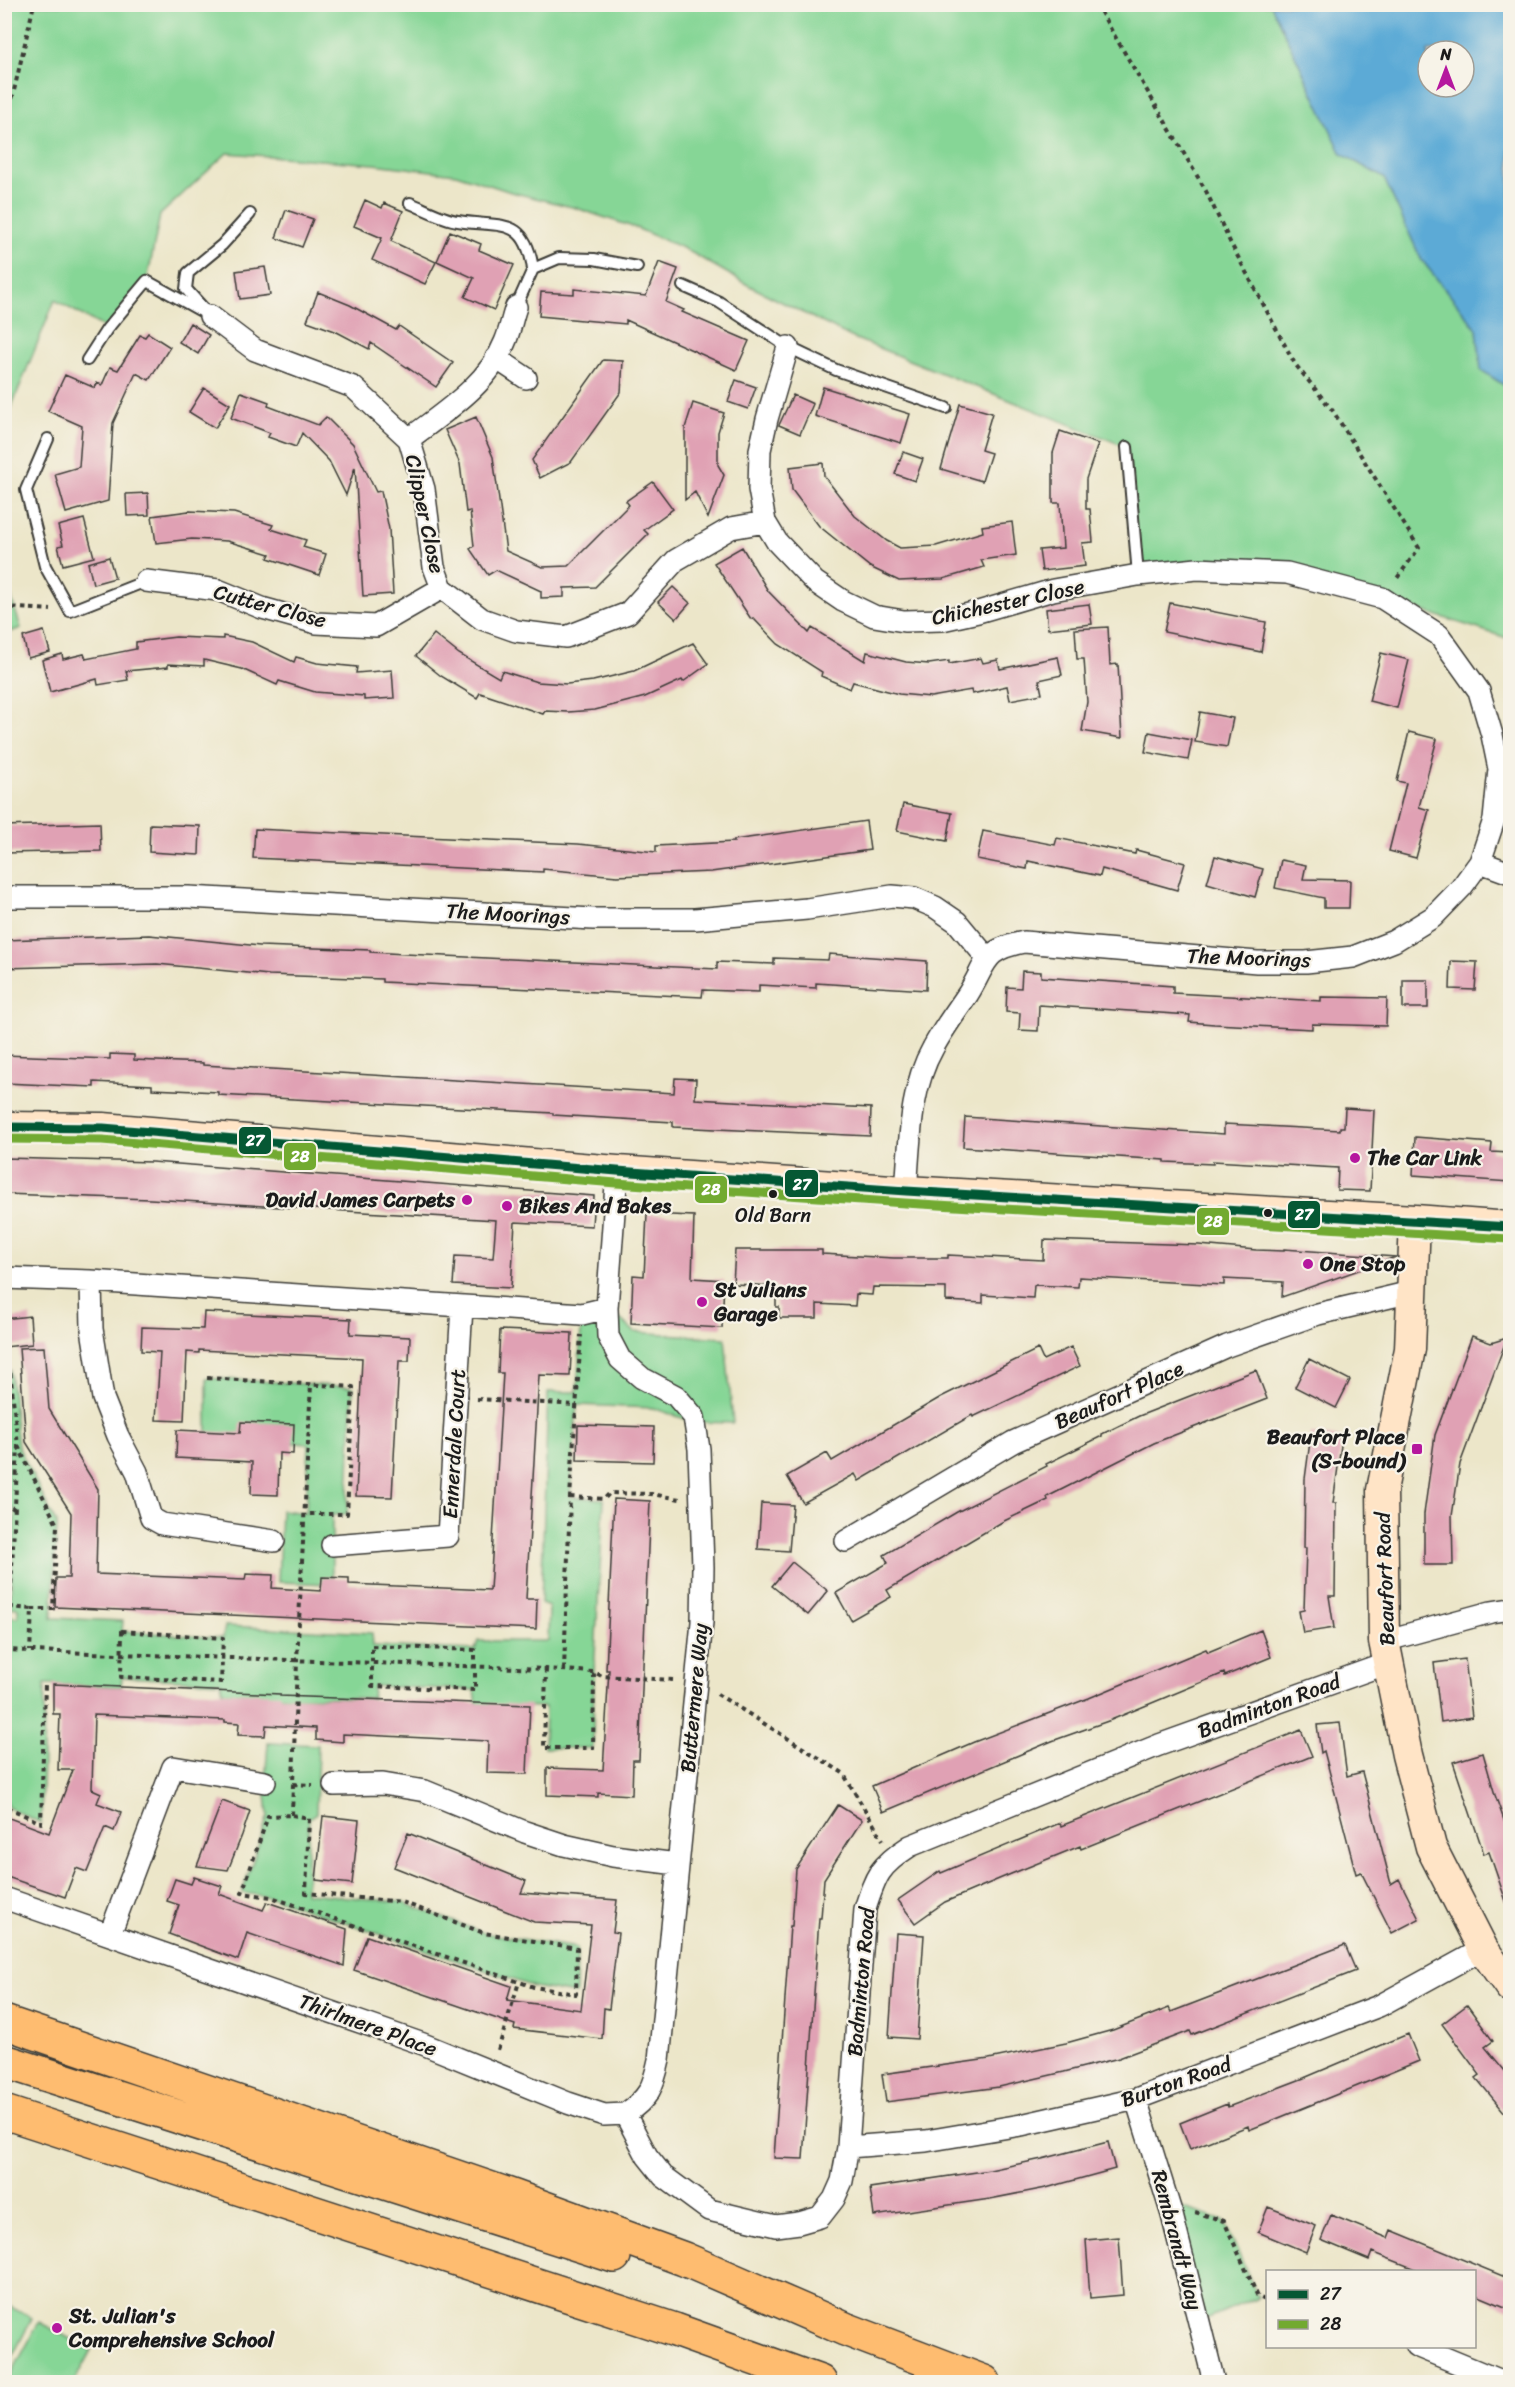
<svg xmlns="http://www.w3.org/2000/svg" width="1515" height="2387" font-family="Sriracha,sans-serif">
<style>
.green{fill:#86d696;stroke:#517959;stroke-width:1.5}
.water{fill:#5caad6;stroke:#3c6379;stroke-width:1.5;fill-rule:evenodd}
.building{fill:#e0a1b4}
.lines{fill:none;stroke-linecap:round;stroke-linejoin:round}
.lane-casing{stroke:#3b3a36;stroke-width:14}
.street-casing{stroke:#3b3a36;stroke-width:24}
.secondary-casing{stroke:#3b3a36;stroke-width:33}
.highway-casing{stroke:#3b3a36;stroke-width:36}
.path{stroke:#3b3a36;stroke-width:4;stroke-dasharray:4.5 4.5;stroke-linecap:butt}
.lane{stroke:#fff;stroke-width:10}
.street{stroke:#fff;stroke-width:21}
.secondary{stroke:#ffe4c6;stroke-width:30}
.highway{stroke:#febc70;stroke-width:33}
.bus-1-casing{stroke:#f7f3e8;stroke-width:14}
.bus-2-casing{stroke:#f7f3e8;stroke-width:14}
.bus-1{stroke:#065834;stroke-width:9}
.bus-2{stroke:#72aa30;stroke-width:9}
.poi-dot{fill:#b5179e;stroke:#f7f3e8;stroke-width:2}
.bus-dot{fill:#1c1c1c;stroke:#f7f3e8;stroke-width:2}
.labels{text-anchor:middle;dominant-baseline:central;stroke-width:4.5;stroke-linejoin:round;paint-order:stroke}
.bus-label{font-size:20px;fill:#1c1c1c;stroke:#f7f3e8}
.street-label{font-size:21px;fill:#1c1c1c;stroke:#f7f3e8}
.poi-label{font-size:21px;font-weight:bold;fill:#1c1c1c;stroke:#f7f3e8;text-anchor:start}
.line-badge{stroke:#f7f3e8;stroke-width:2}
.badge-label{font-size:16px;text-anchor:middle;font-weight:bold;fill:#fff}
</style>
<rect width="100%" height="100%" fill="#f7f3e8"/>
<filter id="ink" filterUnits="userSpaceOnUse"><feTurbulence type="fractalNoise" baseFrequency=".0167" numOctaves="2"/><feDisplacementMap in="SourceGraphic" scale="12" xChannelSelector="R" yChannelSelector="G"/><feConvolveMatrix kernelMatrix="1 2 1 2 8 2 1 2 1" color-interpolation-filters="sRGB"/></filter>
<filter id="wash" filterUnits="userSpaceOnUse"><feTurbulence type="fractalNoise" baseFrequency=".008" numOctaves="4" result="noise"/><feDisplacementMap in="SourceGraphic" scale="24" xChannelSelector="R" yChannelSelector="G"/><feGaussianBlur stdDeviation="1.35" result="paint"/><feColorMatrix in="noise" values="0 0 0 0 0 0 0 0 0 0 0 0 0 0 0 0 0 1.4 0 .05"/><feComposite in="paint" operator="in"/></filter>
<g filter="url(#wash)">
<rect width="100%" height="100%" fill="#ece6c9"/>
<!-- green -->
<path class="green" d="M5 5H1271L1342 154 1384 178 1421 259 1477 329 1481 370 1510 389V639L1382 598 1287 573 1138 575 1127 447 851 337 748 285 685 249 636 228 576 208 511 192 456 174 374 164 227 153 160 215 147 281 107 329 55 300 11 408 5 434Z
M4 575 21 628 5 634H4Z
M607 1308 635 1332 725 1338 733 1423 694 1422 653 1408 577 1405 570 1497 604 1499 594 1672 593 1748H544L545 1707 477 1705 475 1690 373 1686 372 1698 296 1697 223 1692 221 1682 122 1677 121 1687 45 1684 41 1823 9 1808 5 1798 4 1616 18 1617V1608L10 1607 15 1510 5 1502V1371L10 1370 18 1446 57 1525 52 1618 123 1621 122 1631 223 1638 225 1626 372 1633 373 1646 475 1650 478 1641H548L549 1607 541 1604 548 1392H577L582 1314Z
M207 1378 353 1387 347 1514 332 1515V1584L278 1582 281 1510 306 1513 309 1444 207 1437Z
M268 1743 318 1745 316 1813 309 1818 306 1893 402 1902 484 1933 577 1948 576 1994 534 1987 271 1897 242 1893 268 1816 265 1782Z
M1168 2203 1224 2221 1258 2297 1199 2322Z
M5 2304 32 2318 5 2371Z
M39 2322 91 2350 74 2382H7Z"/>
<!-- water -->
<path class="water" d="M1271 5H1510V389L1481 370 1477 329 1421 259 1384 178 1342 154ZM1428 51H1464V87H1428Z"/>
<g id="blocks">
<!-- building -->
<path class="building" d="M365 200 382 208 384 203 403 211 391 241 436 262 425 284 372 260 382 238 354 226Z
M286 210 313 219 302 247 276 238Z
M450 231 481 244 479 250 514 265 494 310 465 297 474 278 437 261Z
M659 262 678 269 666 302 684 310 682 312 749 341 736 370 626 320V324L539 316 541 292 574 294V289L646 296Z
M265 267 270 295 240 299 236 271Z
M318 292 350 305 396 330 399 326 453 363 436 387 371 343 369 349 335 331 307 321Z
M190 323 209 335 198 354 179 342Z
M148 333 170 347 149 380 136 373 113 423 108 501 66 513 55 474 79 467 82 426 48 411 65 375 95 388 97 383 102 385 110 367 118 370 140 335 145 337Z
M603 360 623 361 621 392 571 462 540 478 532 460Z
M736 380 756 387 748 409 728 402Z
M823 387 910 414 901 443 815 416Z
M204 388 230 404 215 428 189 412Z
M241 392 269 402 268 406 318 425 326 417 353 444 376 492 381 491 389 529 393 594 363 596 355 467 346 495 329 461 302 433 296 447 268 437 270 433 231 418Z
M793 395 813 404 800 434 779 425Z
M693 403 724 413 718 432V465L724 475 708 518 695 492 685 500V428Z
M960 404 992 413 981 450 991 453 982 481 941 469Z
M476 417 493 457 506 551 542 567 568 566 629 505 626 501 653 482 673 509 644 530 648 534 595 587 564 588V597L541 598V591L496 570 488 575 470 549 474 546 470 511 466 512 460 464 445 430Z
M1060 431 1098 444 1086 479V509H1090L1093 542 1082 543 1085 566 1042 571 1039 550 1063 548 1060 503H1053V453Z
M903 452 923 459 915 481 895 474Z
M823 463 824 476 855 516 887 541 900 548 936 546 983 532 982 526 1012 522 1016 555 981 560 984 567 943 579 899 581 870 567 819 526 792 490 790 467Z
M148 493 149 515 127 516 126 494Z
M189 511 234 513 273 525 271 529 306 540 303 547 326 554 319 575 268 558 270 554 227 541 192 539 156 543 152 516Z
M84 519 94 557 63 565 58 546 63 545 58 526Z
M742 547 768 591 809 633 812 628 865 661 867 652 906 662 929 664 949 661V664L981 658 983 663 998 660 1000 669 1058 657 1062 675 1039 680 1042 694 1010 700 1007 686 972 694 971 690 931 697 899 694 853 682 850 689 821 676 822 672 778 644 753 618 751 619 714 563Z
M109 557 115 578 93 584 88 563Z
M673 587 690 603 676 619 658 602Z
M1170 603 1266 622 1261 652 1164 632Z
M1089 604 1092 624 1048 629 1046 609Z
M1108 627 1110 665 1118 664 1122 738 1082 731 1087 702 1084 659H1077L1075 629Z
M44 631 50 652 28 658 23 637Z
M434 634 459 654 499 678 502 671 537 682 567 684 593 681 634 671 693 643 708 664 683 682 682 680 645 697 595 710 568 712 545 711 543 714 480 693 477 698 441 676 416 656Z
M223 636 252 642 294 662 296 657 317 663 357 667 356 673 392 670 394 698 364 700V696L315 692 279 681 277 685 242 669 204 660V666L168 664V667L126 671 128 680 98 685 97 679 50 692 42 660 62 654 63 659 84 654 86 659 136 649V642L176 637 223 639Z
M1381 653 1409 660 1397 708 1369 701Z
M1200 712 1233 718 1227 747 1195 742Z
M1149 732 1192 740 1188 760 1145 752Z
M1409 732 1437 739 1419 807 1429 810 1416 858 1389 851 1406 783 1397 781Z
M903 804 952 813 947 841 897 831Z
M866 821 870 850 711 872 617 876 543 869V872L253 858 255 829 578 844 656 852V846L734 842V840Z
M100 823 101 851 4 853V826Z
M150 824 200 826 199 855 149 852Z
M983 831 1055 845 1057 838 1135 854 1136 850 1185 863 1177 890 1102 869 1100 876 1028 861 1027 869 977 859Z
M1215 856 1263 869 1255 897 1207 883Z
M1281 860 1306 865 1303 879 1350 880 1349 908H1324V898L1275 888Z
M149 935 260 946 370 950V952L405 954 717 969V962L774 964V958L828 960 829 954 872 957 927 961 926 990 816 983V988L759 985V992L703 990 702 997 382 982V979L269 975 157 964 4 968V940Z
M1451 961 1477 962 1475 990 1450 989Z
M1022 971 1041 972V977L1173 986V993L1321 1001V997L1387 998 1386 1026 1312 1024V1029L1214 1024 1189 1022 1190 1015 1039 1005 1038 1031 1019 1030 1020 1013 1006 1012 1007 987 1021 988Z
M1403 980H1428V1008H1403Z
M110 1054 134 1055V1060L203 1063V1065L674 1093 675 1078 696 1079 695 1099 871 1108 870 1136 673 1127V1122L553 1115V1113L218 1095V1092L152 1089V1085L94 1082V1087L4 1083V1055L110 1059Z
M1345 1108 1374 1110 1370 1191 1337 1190 1338 1168 1213 1161V1164L1165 1162V1160L963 1147 965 1117 1224 1134V1124L1340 1130V1127H1344Z
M1415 1137 1492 1143 1491 1152 1510 1153V1182L1413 1175Z
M4 1158 152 1162 594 1196 592 1226 515 1222 511 1288 453 1285 455 1256 493 1258 496 1220 150 1199 4 1194Z
M647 1214 694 1216 692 1278 724 1280 722 1328 631 1323 633 1275 644 1276Z
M1044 1240 1199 1245 1256 1250 1284 1251V1249L1396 1257 1282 1297 1283 1282 1224 1279V1285L1079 1277 1078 1287 1034 1285 1033 1298 983 1295V1303L946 1301V1288L873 1287 872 1295 856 1294 855 1306 817 1304V1318H779V1307H776V1286L733 1284 735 1250H822V1254L894 1258H948V1255L1043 1260Z
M204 1312 351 1319 350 1334 410 1337 409 1361H399L392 1497 356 1496 362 1358 199 1350V1353L187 1352 184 1421 156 1420 160 1352 141 1351 142 1327 203 1329Z
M30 1316 32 1344 4 1347V1319Z
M500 1330 572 1333 570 1376 539 1375 526 1599H537L536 1629 55 1607 56 1578H69L71 1513 26 1442 19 1348 44 1347 49 1409 98 1489 96 1574 245 1580 246 1574 273 1575 272 1588 321 1591 322 1577 349 1578V1584L490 1590 503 1373H498Z
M1472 1336 1491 1343 1507 1338 1460 1464 1452 1516 1453 1565H1424V1514L1435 1435Z
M1071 1347 1080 1366 973 1417 972 1415 859 1481 855 1474 803 1503 787 1476 827 1453 832 1461 941 1397 1038 1349 1043 1360Z
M1309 1359 1350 1380 1336 1408 1295 1387Z
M1256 1370 1267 1399 1154 1443 1047 1497 1048 1500 1002 1522 887 1590 891 1597 851 1620 836 1593 888 1563 884 1555 957 1512 1047 1466 1046 1464 1102 1436V1434L1139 1416Z
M241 1422 294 1424 293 1454 279 1453 278 1495 251 1494 252 1462 176 1458 177 1430 240 1433Z
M578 1425 654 1427 653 1462 577 1460Z
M1311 1434 1342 1438 1333 1503H1336L1335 1596H1329L1334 1628 1303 1633 1299 1611 1304 1610 1306 1548H1304L1305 1479Z
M614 1499 650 1501 639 1760H633L632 1795 598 1793V1797L547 1795V1768L603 1770 609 1670H606Z
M761 1503 793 1505 789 1551 758 1549Z
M792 1562 828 1591 808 1615 772 1586Z
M1261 1630 1271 1657 1225 1676 1224 1673 1111 1720 1052 1741 883 1812 872 1786 974 1742 1089 1698 1206 1649 1208 1652Z
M1465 1659 1472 1717 1441 1722 1434 1663Z
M53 1684 280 1694V1696L530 1705 527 1774 487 1773 488 1741 343 1734V1742L316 1740V1728L266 1725 265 1736 238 1735 239 1723 225 1722V1720L94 1715 92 1789 101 1793 97 1803 121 1812 114 1831 105 1827 87 1872 76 1868 65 1897 4 1876V1816L49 1833 73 1770H58L60 1714H53Z
M1340 1723 1347 1776 1362 1772 1391 1884 1399 1879 1419 1919 1392 1933 1361 1872 1356 1874 1324 1751 1321 1753 1317 1725Z
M1301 1730 1312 1756 1081 1849 1080 1846 1011 1874 945 1902 915 1923 898 1900 940 1871 941 1873 1060 1823 1061 1826Z
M1483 1753 1495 1795 1510 1837V1903L1507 1904 1489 1852 1484 1854 1453 1762Z
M222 1801 250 1811 242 1835 228 1870 197 1866Z
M838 1805 862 1820 824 1879 821 1918H819L803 2159 774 2158 790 1926H792L796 1869Z
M323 1816 359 1820 352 1884 316 1880Z
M408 1833 526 1881 521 1893 617 1900 613 1932 618 1933 609 2009 604 2008 602 2039 514 2029 515 2025 354 1970 367 1936 511 1986 507 2000 581 2010 591 1925 534 1922 394 1867Z
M194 1877 222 1886 219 1894 263 1910 267 1902 347 1929 344 1966 247 1933 238 1960 169 1934 179 1905 167 1901 175 1879 191 1884Z
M896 1933 924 1935 917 2039 889 2037Z
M1345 1945 1356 1971 1192 2035 1190 2031 1119 2058 1064 2072 999 2087 886 2102 882 2074 989 2059 1066 2043 1113 2030 1169 2008 1171 2012Z
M1467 2005 1493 2041 1485 2047 1510 2077V2119L1476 2078 1480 2075 1442 2024Z
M1408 2034 1419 2061 1249 2130 1248 2126 1190 2149 1180 2123 1227 2104 1228 2107 1304 2078Z
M1108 2142 1115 2169 1046 2188 990 2199 874 2216 870 2188 990 2170 1042 2159Z
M1268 2207 1316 2226 1306 2252 1258 2232Z
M1331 2215 1388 2238 1391 2230 1510 2279V2309L1474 2294V2271H1420L1372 2252 1369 2260 1321 2240Z
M1119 2237 1123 2295 1090 2298 1086 2240Z"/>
</g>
</g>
<g filter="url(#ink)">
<use href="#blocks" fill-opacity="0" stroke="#3b3a36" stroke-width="1.5"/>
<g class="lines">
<defs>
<path id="lane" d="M410 203C425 209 442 219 458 221 500 228 525 215 533 269
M683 286 719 302 788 347 836 370 946 408
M516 307 533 269 559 258 594 259 637 267
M204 309 186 289 188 273 222 245 250 214
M87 360 107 329 147 281 210 316
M48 439 26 490 45 566 70 611 146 581
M1127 447 1138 575"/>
<path id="street" d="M210 316 255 350 353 387 409 439
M788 347 767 419 760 450 759 489 765 522 777 542 815 582 843 601 874 616 904 621 942 620 978 612 1053 590 1138 575 1197 569 1287 573 1382 598 1439 635 1479 691 1492 735 1499 769 1494 820 1480 862 1461 888 1433 917 1394 941 1353 957 1306 962H1257L1024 942C982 950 988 962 968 994 956 1012 943 1029 933 1048 909 1090 910 1144 906 1191
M496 358 526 378
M146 581 218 590 262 608 316 623 376 626 442 588 482 619 516 631 566 637 628 613 676 560 731 528 765 522
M442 588 434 567 424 489 409 439C444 412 488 385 505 342 510 331 512 318 516 307
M1480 862 1510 873
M4 897H188L593 919H695L807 909 892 896 914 898 935 907 957 922 987 958
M617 1171 607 1308 608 1336 620 1359 642 1378 676 1396 694 1417 699 1449 703 1567 702 1622 659 2060C653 2088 649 2098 625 2114
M4 1278 91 1281 582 1314 607 1308
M91 1281 92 1329 103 1398 118 1436 137 1472 151 1518 162 1524 274 1541
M846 1541 1013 1442 1227 1346 1318 1314 1411 1292
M332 1545 448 1536 462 1307
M1384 1641 1491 1612 1510 1609
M334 1785 383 1784 425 1791 525 1832 564 1845 613 1856 677 1864
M4 1898 423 2044 568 2103 604 2115 625 2114
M110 1934 173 1767 265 1782
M1136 2099 1172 2215 1214 2382
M625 2114 647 2156 663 2176 709 2210 776 2226 799 2223 820 2217 834 2199 842 2181 848 2147 865 1909C876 1875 879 1866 910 1846L1159 1745 1388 1663
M848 2147 926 2141 1021 2125 1136 2099 1379 2006 1483 1949
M1416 2346 1503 2382"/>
<path id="secondary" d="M4 1127 103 1128 617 1171 906 1191 1415 1220 1510 1227
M1415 1220 1410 1349 1382 1490 1384 1641 1407 1755 1431 1847 1483 1949 1510 1987"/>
<path id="highway" d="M4 2022 515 2197 684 2259 845 2329 984 2382
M4 2061 614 2256
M4 2112 675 2330 820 2382"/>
</defs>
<!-- lane casing -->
<use href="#lane" class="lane-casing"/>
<!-- street casing -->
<use href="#street" class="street-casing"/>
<!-- secondary casing -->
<use href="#secondary" class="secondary-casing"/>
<!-- highway casing -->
<use href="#highway" class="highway-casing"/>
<!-- path -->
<path class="path" d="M1096 4 1206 191 1230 242 1295 364 1333 411 1419 548 1395 581
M4 134 34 4
M4 607 51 610
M4 1371 10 1370 18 1446 10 1607 32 1609 30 1651
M207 1378 353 1387 347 1514H306
M477 1399 577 1405
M18 1446 57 1525 53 1609H32
M570 1497 604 1499 610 1493 651 1494 680 1499
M4 1502 14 1509
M122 1631 223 1638 221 1682 121 1677Z
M372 1646 475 1650V1690L372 1686Z
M4 1650 546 1669 594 1672 602 1676 674 1680
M546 1669 544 1748H593L594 1672
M564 1670 570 1497 581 1335
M717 1694 843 1773 883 1840
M293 1784 313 1785
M4 1798 9 1808 41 1823 45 1684
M292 1815 309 1818 306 1893 402 1902 484 1933 577 1948 576 1994 534 1987 271 1897 242 1893 268 1816Z
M292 1815 297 1660 311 1384
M498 2050 519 1982
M1195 2212 1224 2221 1258 2297 1268 2301"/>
<!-- lane -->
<use href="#lane" class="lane"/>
<!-- street -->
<use href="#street" class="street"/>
<!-- secondary -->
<use href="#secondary" class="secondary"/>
<!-- highway -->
<use href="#highway" class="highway"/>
<defs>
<path id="bus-1" d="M4 1127 103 1128 617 1171 906 1191 1510 1227"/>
<path id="bus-2" d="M4 1139 102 1140 616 1183 905 1203 1509 1239"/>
</defs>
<!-- bus-1 casing -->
<use href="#bus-1" class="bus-1-casing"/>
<!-- bus-2 casing -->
<use href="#bus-2" class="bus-2-casing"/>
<!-- bus-1 -->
<use href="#bus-1" class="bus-1"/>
<!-- bus-2 -->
<use href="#bus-2" class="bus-2"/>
</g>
</g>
<!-- markers -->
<g class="poi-dot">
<circle cx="1355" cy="1158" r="6"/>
<circle cx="467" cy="1200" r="6"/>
<circle cx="507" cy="1206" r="6"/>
<circle cx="1308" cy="1264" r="6"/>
<circle cx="702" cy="1302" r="6"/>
<rect x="1411" y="1443" width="12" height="12" rx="3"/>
<circle cx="57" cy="2328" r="6"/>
</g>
<g class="bus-dot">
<circle cx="773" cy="1194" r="5"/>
<circle cx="1268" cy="1213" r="5"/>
</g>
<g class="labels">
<!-- bus labels -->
<g class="bus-label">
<text x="773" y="1215">Old Barn</text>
</g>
<!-- street labels -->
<g class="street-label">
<text transform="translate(425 514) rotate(78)">Clipper Close</text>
<text transform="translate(1008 602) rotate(-12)">Chichester Close</text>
<text transform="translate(270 606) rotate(15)">Cutter Close</text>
<text transform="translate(508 914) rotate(3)">The Moorings</text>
<text transform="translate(1249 958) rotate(2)">The Moorings</text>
<text transform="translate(1119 1395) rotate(-24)">Beaufort Place</text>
<text transform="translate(454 1444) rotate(-87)">Ennerdale Court</text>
<text transform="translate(1385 1579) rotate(-92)">Beaufort Road</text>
<text transform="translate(694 1698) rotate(-85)">Buttermere Way</text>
<text transform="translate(1269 1706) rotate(-20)">Badminton Road</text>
<text transform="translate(861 1982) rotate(-85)">Badminton Road</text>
<text transform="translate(368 2025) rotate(20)">Thirlmere Place</text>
<text transform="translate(1176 2082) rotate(-19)">Burton Road</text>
<text transform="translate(1177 2240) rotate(75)">Rembrandt Way</text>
</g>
<!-- poi labels -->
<g class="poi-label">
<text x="1367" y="1158">The Car Link</text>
<text x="455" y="1200" text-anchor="end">David James Carpets</text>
<text x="519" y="1206">Bikes And Bakes</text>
<text x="1320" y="1264">One Stop</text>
<text x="714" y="1290">St Julians<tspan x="714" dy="24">Garage</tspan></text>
<text x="1405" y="1437" text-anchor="end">Beaufort Place<tspan x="1405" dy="24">(S-bound)</tspan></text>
<text x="69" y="2316">St. Julian's<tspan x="69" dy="24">Comprehensive School</tspan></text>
</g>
</g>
<g class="line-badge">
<rect x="238" y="1126" width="34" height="29" rx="6" fill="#065834"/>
<rect x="283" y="1142" width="34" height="29" rx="6" fill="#72aa30"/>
<rect x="784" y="1169" width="35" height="29" rx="6" fill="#065834"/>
<rect x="694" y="1175" width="34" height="29" rx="6" fill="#72aa30"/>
<rect x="1287" y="1200" width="34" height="29" rx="6" fill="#065834"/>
<rect x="1196" y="1207" width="34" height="29" rx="6" fill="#72aa30"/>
</g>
<g class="badge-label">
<text x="255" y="1146">27</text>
<text x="300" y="1162">28</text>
<text x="802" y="1190">27</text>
<text x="711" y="1195">28</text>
<text x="1304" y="1220">27</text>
<text x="1213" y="1227">28</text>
</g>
<!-- margin -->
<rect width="1515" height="2387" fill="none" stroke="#f7f3e8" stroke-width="24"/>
<!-- legend -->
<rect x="1266" y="2270" width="210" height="78" fill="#f7f3e8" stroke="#9f9d96" stroke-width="1.5"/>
<rect x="1278" y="2290" width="30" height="9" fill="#065834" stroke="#9f9d96" stroke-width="1.5"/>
<text x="1320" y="2300" font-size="18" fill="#1c1c1c">27</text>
<rect x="1278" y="2320" width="30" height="9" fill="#72aa30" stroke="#9f9d96" stroke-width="1.5"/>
<text x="1320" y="2330" font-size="18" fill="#1c1c1c">28</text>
<!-- north arrow -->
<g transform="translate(1446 69)"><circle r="28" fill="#f7f3e8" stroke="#9f9d96" stroke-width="1.5"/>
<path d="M0-4.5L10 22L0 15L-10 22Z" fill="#b5179e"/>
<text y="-9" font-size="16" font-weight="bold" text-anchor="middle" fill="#1c1c1c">N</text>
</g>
</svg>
